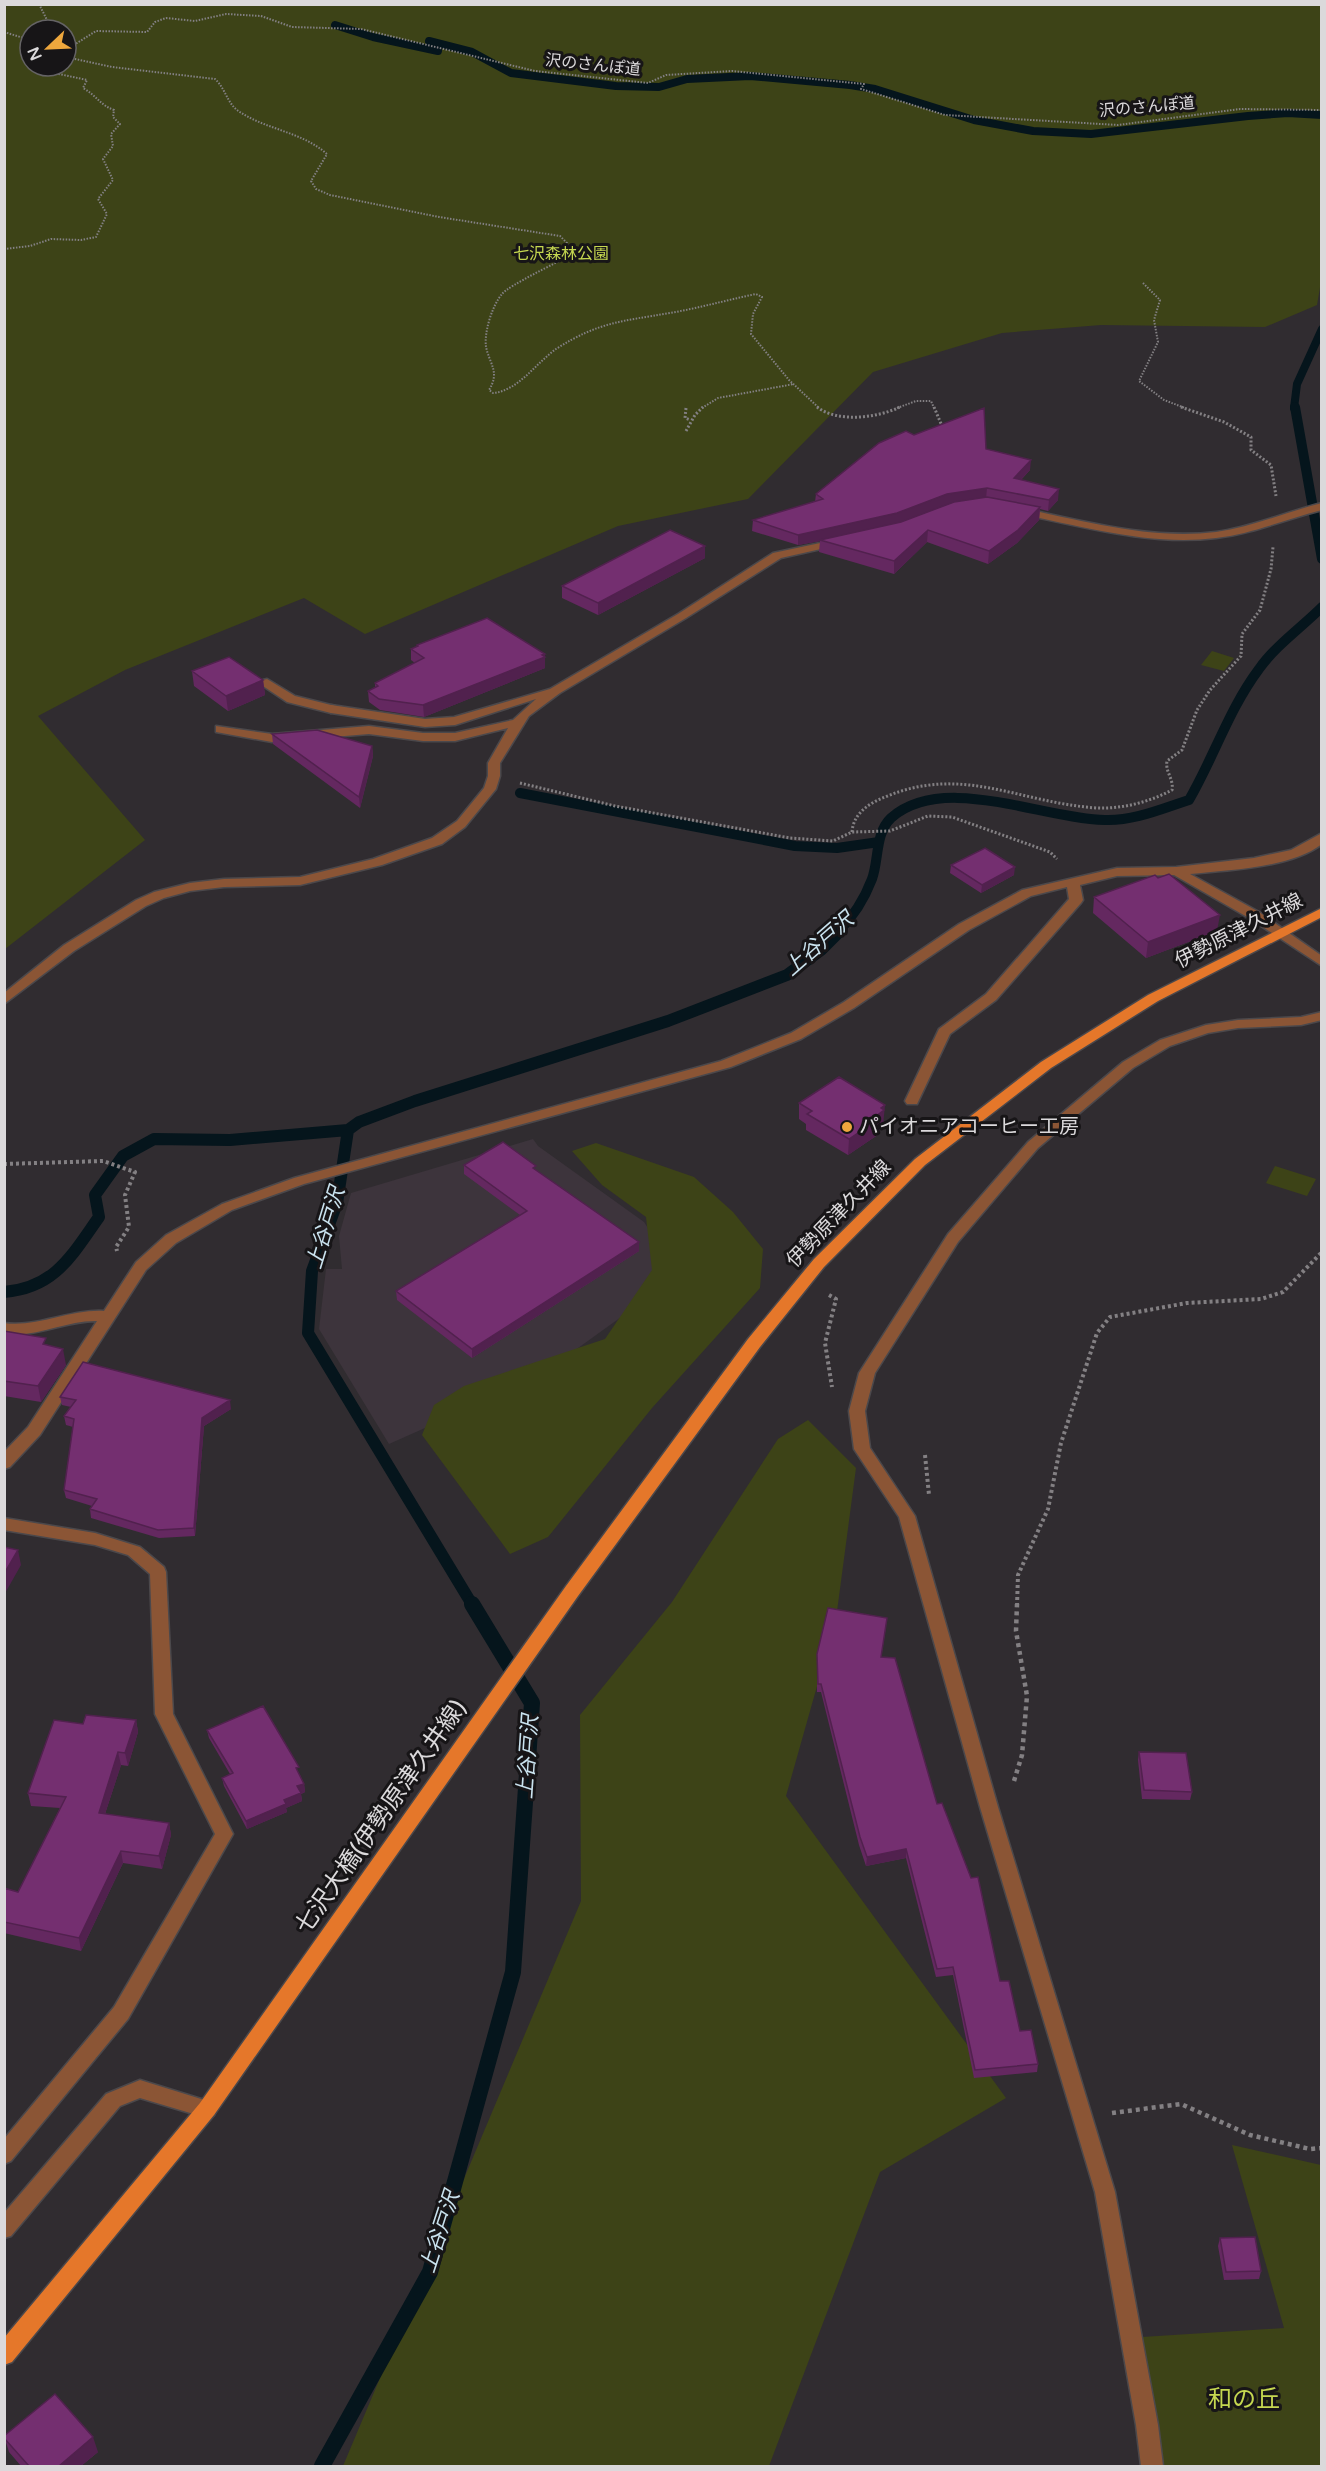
<svg xmlns="http://www.w3.org/2000/svg" width="1326" height="2471" font-family="'Varela Round','Noto Sans JP',sans-serif">
<style>
.built{fill:#3d343c}
.green{fill:#3d4317;fill-rule:evenodd}
.lines{fill:none;stroke-linecap:round;stroke-linejoin:round}
.stream-far3{stroke:#05151c;stroke-width:8}
.stream-far2{stroke:#05151c;stroke-width:10}
.stream-far1{stroke:#05151c;stroke-width:12}
.stream{stroke:#05151c;stroke-width:16}
.lane-casing{stroke:#4b484b;stroke-width:3}
.street-casing{stroke:#4b484b;stroke-width:3}
.primary-casing{stroke:#4b484b;stroke-width:3}
.path-far3{stroke:#838083;stroke-width:2;stroke-dasharray:1.5 1.5;stroke-linecap:butt}
.path-far2{stroke:#838083;stroke-width:3;stroke-dasharray:2 2;stroke-linecap:butt}
.path-far1{stroke:#838083;stroke-width:4;stroke-dasharray:3 3;stroke-linecap:butt}
.path{stroke:#838083;stroke-width:4.5;stroke-dasharray:4 4;stroke-linecap:butt}
.lane{fill:#8b5535;fill-rule:evenodd}
.street{fill:#8b5535;fill-rule:evenodd}
.primary{fill:#e5772a;fill-rule:evenodd}
.wall{fill:#642860}
.shaded-wall{fill:#51214e}
.building{fill:#742f70;stroke:#51214e;stroke-width:1.5}
.poi-dot{fill:#eea73d;stroke:#171517;stroke-width:2}
.labels{text-anchor:middle;dominant-baseline:central;stroke-width:6;stroke-linejoin:round;paint-order:stroke}
.far-street-label{font-size:16px;fill:#dbd9db;stroke:#171517}
.far-park-label{font-size:16px;fill:#c5d750;stroke:#171517}
.street-label{font-size:20px;fill:#dbd9db;stroke:#171517}
.poi-label{font-size:20px;fill:#dbd9db;stroke:#171517;text-anchor:start}
.water-label{font-size:21px;font-style:italic;fill:#cae3ef;stroke:#171517}
.near-street-label{font-size:24px;fill:#dbd9db;stroke:#171517}
.near-park-label{font-size:24px;fill:#c5d750;stroke:#171517}
</style>
<rect width="100%" height="100%" fill="#302c30"/>
<!-- built -->
<path class="built" d="M533 1139 538 1146 644 1222 657 1242 656 1278 635 1307 560 1361 499 1395 389 1444 319 1329 326 1269H342L339 1236 351 1193Z"/>
<!-- green -->
<path class="green" d="M5 4 1321 5 1322 276 1317 305 1265 327 1101 325 1002 333 873 372 748 499 618 526 365 634 304 598 125 670 38 716 145 840 5 949ZM30 30H66V66H30Z
M1212 651 1234 658 1224 671 1201 665Z
M596 1143 694 1177 733 1212 763 1249 760 1288 652 1408 548 1537 510 1554 422 1435 434 1405 464 1386 605 1339 652 1270 646 1217 602 1185 572 1151Z
M1275 1166 1316 1179 1307 1196 1266 1183Z
M808 1420 856 1468 836 1619 786 1796 1006 2098 880 2172 769 2466H343L581 1901 580 1715 672 1602 778 1439Z
M1232 2145 1321 2165V2466H1163L1142 2337 1284 2328Z"/>
<g class="lines">
<!-- stream-far3 -->
<path class="stream-far3" d="M335 25 373 37 438 51
M429 41 472 52 511 73 616 86 659 87 687 79 750 76 850 85 875 89 974 120 1033 131 1091 134 1248 116 1288 113 1322 115
M1294 408 1297 384 1322 329"/>
<!-- stream-far2 -->
<path class="stream-far2" d="M1295 407 1322 559
M520 793 795 846 837 848 879 842
M838 932C854 916 864 900 872 879 879 860 875 833 891 818 943 772 1042 819 1105 820 1134 821 1161 809 1189 800 1214 757 1229 709 1259 669 1275 646 1302 627 1322 607"/>
<!-- stream-far1 -->
<path class="stream-far1" d="M4 1292C55 1288 72 1255 99 1217L95 1195 123 1156 154 1139 230 1140 348 1130
M473 1606 308 1333 312 1271 337 1203 348 1130 359 1122 415 1101 668 1021 787 975 821 950 840 931"/>
<!-- stream -->
<path class="stream" d="M322 2466 430 2272 513 1972 532 1703 472 1604"/>
<defs>
<path id="lane" d="M267 679 295 696 335 706 337 709 331 713 287 702 263 686V680Z"/>
<path id="street" d="M1322 503V510C1286 519 1252 534 1216 538 1151 546 1084 527 1021 514L1016 511 1021 508C1084 521 1151 540 1216 532 1252 527 1286 512 1322 503Z
M839 539 843 540V544L781 558 686 618 560 693 529 716 500 763V776L496 789 465 827 442 844 382 865 300 885 224 887 190 891 164 898 146 906 74 951 4 1004V993L64 945 136 900 154 892 190 883 224 879 300 877 373 859 432 838 457 821 484 788 488 776V763L508 728 455 741H423L369 734 272 742 216 732V726L272 734 369 726 423 733H455L513 720 536 699 455 725 425 727 331 713 325 709 331 705 425 719 454 717 550 689 678 614 773 553Z
M1322 833V844C1291 868 1228 870 1190 874L1259 912 1322 956V966L1249 918 1174 875 1117 876 1080 885 1083 900 1081 903 996 1000 950 1034 917 1104H907L905 1101 939 1029 986 994 1069 899 1067 887 1031 896 969 930 854 1008 801 1039 731 1067 304 1184 232 1210 176 1243 146 1270 40 1435 10 1467 4 1469V1452L28 1427 97 1321C66 1320 35 1339 4 1333V1323C35 1328 71 1309 104 1311L136 1262 166 1235 222 1204 294 1178 721 1061 791 1033 844 1002 959 924 1022 890 1117 868 1176 867 1254 858 1291 850Z
M1322 1012V1020L1301 1025 1238 1028 1208 1033 1170 1046 1133 1068 1038 1148 958 1242 875 1373 865 1411 870 1448 915 1516 998 1807 1115 2192 1158 2425 1163 2466H1141L1136 2425 1095 2192 980 1807 899 1517 854 1449 849 1411 859 1373 948 1234 1028 1142 1123 1062 1160 1040 1206 1025 1238 1020 1301 1017Z
M4 1518 95 1533 140 1547 164 1567 166 1572 173 1714 233 1834 128 2019 11 2161 4 2164V2139L114 2007 215 1834 155 1714 150 1574 128 1555 95 1545 4 1530Z
M140 2080 214 2103 217 2109 214 2115 207 2118 140 2098 120 2106 11 2236 4 2238V2213L106 2094Z"/>
<path id="primary" d="M1322 908V917L1158 1001 1051 1068 925 1165 824 1267 760 1347 578 1596 214 2115 12 2362 4 2365V2338L200 2103 566 1586 748 1339 814 1259 915 1159 1041 1062 1148 995Z"/>
</defs>
<!-- lane casing -->
<use href="#lane" class="lane-casing"/>
<!-- street casing -->
<use href="#street" class="street-casing"/>
<!-- primary casing -->
<use href="#primary" class="primary-casing"/>
<!-- path-far3 -->
<path class="path-far3" d="M39 4 52 30
M4 32 30 40
M66 50 96 31 147 32 155 22 166 18 195 21 226 14 261 16 292 27 361 29 535 71 648 83 666 75 732 71 864 84 861 89 945 115 1118 125 1240 109 1322 110
M66 57 112 67 215 79C225 88 227 102 237 110 265 130 301 131 327 154L311 181 316 189 330 195 439 217 560 236 567 243 570 255C557 263 509 285 502 294 492 306 484 332 486 347 490 365 500 372 489 390L493 393C518 391 536 363 556 349 598 322 623 321 670 313 699 308 727 300 756 294L762 297 753 314 751 334 789 380 819 408
M4 249 30 246 51 239 81 240 96 237 107 214 98 199 113 180 103 159 113 146 111 134 120 124 113 117 114 110C100 105 96 95 83 88L87 80 59 74V66
M1143 283 1160 300 1154 320 1158 342 1139 381 1164 400 1185 408
M702 408 718 398 794 384
M897 408 916 401H931L934 408"/>
<!-- path-far2 -->
<path class="path-far2" d="M817 407C838 423 877 418 900 407
M934 407 942 426
M1181 407 1224 422 1251 437V450L1271 465 1276 496
M686 408 685 418 690 420
M686 431 695 415 703 407
M520 783 615 806 790 838 833 841 852 832 890 831 928 816 952 817 1050 852 1057 859
M852 832C853 814 869 803 885 797 963 764 1019 803 1097 808 1123 809 1149 802 1172 790 1174 779 1165 772 1167 761L1182 750 1197 710 1210 690 1241 656 1242 634 1260 610 1271 569 1273 547"/>
<!-- path-far1 -->
<path class="path-far1" d="M4 1164 103 1161 135 1172 125 1195 129 1227 116 1247 117 1251
M829 1295 836 1299 825 1343 832 1387
M925 1455 929 1495
M1017 1606 1018 1575 1048 1509 1061 1443 1097 1333 1110 1317 1187 1303 1261 1299 1283 1292 1322 1252"/>
<!-- path -->
<path class="path" d="M1014 1781 1022 1755 1027 1696 1016 1631 1017 1604
M1112 2113 1181 2104 1250 2135 1310 2149 1322 2148"/>
<!-- lane -->
<use href="#lane" class="lane"/>
<!-- street -->
<use href="#street" class="street"/>
<!-- primary -->
<use href="#primary" class="primary"/>
</g>
<!-- wall -->
<path class="wall" d="M914 435 986 449 1030 470 1021 480 1058 500 1048 511 1040 509 1039 520 1017 543 988 564 927 542 894 574 819 552 820 541 798 545 752 531 753 520 815 502 816 494Z
M705 546V558L598 615 562 598V586Z
M417 645 545 654V668L424 717 380 710 369 702 368 691 375 687V683L415 663 411 660V649L417 647Z
M192 671 263 680 265 695 228 711 194 686Z
M272 734 372 746 373 756 360 808 273 744Z
M951 865 1014 875 981 893 950 873Z
M1158 878 1217 931 1146 958 1093 913 1094 897Z
M799 1103 884 1121 883 1126 880 1129 879 1134 848 1155 806 1130V1124L799 1119Z
M464 1165 536 1170 639 1251 472 1358 397 1300 396 1291 520 1215 464 1174Z
M4 1331 48 1345 66 1365 41 1402 4 1396Z
M60 1397 231 1409 204 1426 195 1536 159 1538 91 1518 90 1509 92 1506 66 1498 64 1490 73 1427 66 1425 64 1416 71 1407 62 1405Z
M886 1627 881 1657 937 1804 1000 1981 1020 2031 1038 2064 1037 2072 974 2078 953 1975 936 1977 906 1858 866 1866 859 1845 821 1692H817V1654Z
M136 1720 138 1732 128 1766 121 1765 105 1814 169 1823 171 1835 162 1869 123 1863 81 1951 4 1933V1888L18 1892 60 1808 31 1806 28 1793 83 1724Z
M207 1730 300 1775 304 1784 305 1792 301 1794 302 1801 286 1808 287 1812 247 1829 224 1786 222 1778 230 1774 209 1738Z
M1139 1752 1192 1792 1190 1800 1142 1799 1138 1760Z
M1220 2238 1261 2271 1259 2279 1224 2280 1218 2246Z
M4 2436 98 2452 81 2466H21L9 2452Z"/>
<!-- shaded-wall -->
<path class="shaded-wall" d="M1031 460 1030 470 1013 488 1014 478Z
M987 488 986 499 896 524 820 540V541L798 545V535L947 494Z
M1059 489 1058 500 1048 511 1049 500Z
M1040 507 1039 520 1017 543 988 564 989 551Z
M928 530 927 542 894 574V561Z
M705 546V558L598 615V603Z
M545 654V668L424 717 423 705Z
M263 680 265 695 228 711 226 696Z
M372 746 373 756 360 808 359 797Z
M1015 867 1014 875 981 893 982 885Z
M1220 915 1217 931 1146 958 1148 942Z
M885 1105 883 1126 880 1129 879 1134 848 1155 849 1139 876 1116 881 1108Z
M639 1242V1251L472 1358V1349Z
M63 1349 66 1365 41 1402 38 1386Z
M230 1400 231 1409 204 1426 195 1536 194 1528 202 1418Z
M18 1550 21 1565 4 1595V1574Z
M136 1720 138 1732 128 1766 125 1753Z
M118 1752 121 1765 101 1826 99 1813Z
M304 1784 305 1792 301 1794 302 1801 286 1808 287 1812 247 1829 246 1821 284 1800 297 1786Z
M169 1823 171 1835 162 1869 159 1856Z
M906 1849V1858L866 1866 867 1857Z
M121 1851 123 1863 81 1951 79 1938Z
M93 2437 98 2452 81 2466H59Z"/>
<!-- building -->
<path class="building" d="M984 408 986 449 1031 460 1014 478 1059 489 1049 500 987 488 947 494 897 513 798 535 753 520 823 499 816 494 879 443 906 431 914 435Z
M987 497 1040 507 1018 530 989 551 928 530 894 561 820 540 901 522 954 502Z
M670 530 705 546 598 603 562 586Z
M487 618 545 654 542 655 545 657 423 705 379 699 368 691 378 686 375 683 424 658 411 649 418 646 417 645Z
M229 657 263 680 226 696 192 671Z
M317 730 372 746 359 797 272 734Z
M985 848 1015 867 982 885 951 865Z
M1169 874 1220 915 1148 942 1094 897 1155 875 1158 878Z
M839 1077 885 1105 881 1108 884 1110 876 1116 880 1118 849 1139 807 1114 812 1111 799 1103Z
M503 1142 536 1166 533 1168 639 1242 472 1349 396 1291 527 1211 464 1165Z
M4 1331 46 1338 43 1344 63 1349 38 1386 4 1381Z
M83 1362 230 1400 202 1418 194 1528 158 1530 90 1509 97 1499 64 1490 74 1419 64 1416 76 1400 60 1397Z
M4 1547 18 1550 4 1574Z
M828 1608 887 1618 881 1657 895 1658 937 1804 942 1803 971 1878 978 1877 1000 1981H1009L1020 2031 1031 2030 1038 2064 975 2070 953 1967 937 1969 906 1849 867 1857 860 1837 821 1684H818L817 1654Z
M263 1706 299 1767 296 1768 304 1784 297 1786 301 1793 284 1800 286 1804 246 1821 222 1778 233 1773 207 1730Z
M86 1715 136 1720 125 1753 118 1752 99 1813 169 1823 159 1856 121 1851 79 1938 4 1922V1888L18 1892 66 1797 28 1793 54 1720 83 1724Z
M1139 1752 1186 1753 1192 1792 1144 1790Z
M1255 2237 1261 2271 1226 2272 1220 2238Z
M55 2394 93 2437 59 2466H29L4 2438V2436Z"/>
<!-- markers -->
<circle class="poi-dot" cx="847" cy="1127" r="6"/>
<g class="labels">
<!-- far-street labels -->
<g class="far-street-label">
<text transform="translate(593 65) rotate(6)">沢のさんぽ道</text>
<text transform="translate(1147 107) rotate(-5)">沢のさんぽ道</text>
</g>
<!-- far-park labels -->
<g class="far-park-label">
<text x="561" y="254">七沢森林公園</text>
</g>
<!-- street labels -->
<g class="street-label">
<text transform="translate(1239 931) rotate(-27)">伊勢原津久井線</text>
<text transform="translate(839 1214) rotate(-46)">伊勢原津久井線</text>
</g>
<!-- poi labels -->
<g class="poi-label">
<text x="859" y="1127">パイオニアコーヒー工房</text>
</g>
<!-- water labels -->
<g class="water-label">
<text transform="translate(819 944) rotate(-41)">上谷戸沢</text>
<text transform="translate(326 1228) rotate(-73)">上谷戸沢</text>
<text transform="translate(528 1757) rotate(-86)">上谷戸沢</text>
<text transform="translate(440 2232) rotate(-72)">上谷戸沢</text>
</g>
<!-- near-street labels -->
<g class="near-street-label">
<text transform="translate(381 1817) rotate(-55)">七沢大橋(伊勢原津久井線)</text>
</g>
<!-- near-park labels -->
<g class="near-park-label">
<text x="1244" y="2399">和の丘</text>
</g>
</g>
<!-- border -->
<rect width="1326" height="2471" fill="none" stroke="#dbd9db" stroke-width="12"/>
<!-- north arrow -->
<g transform="translate(48 48) rotate(247)"><circle r="28" fill="#171517" stroke="#656365" stroke-width="1.5"/>
<path d="M0-4.5L10 22L0 15L-10 22Z" fill="#eea73d"/>
<text y="-9" font-size="16" font-weight="bold" text-anchor="middle" fill="#dbd9db">N</text>
</g>
</svg>
